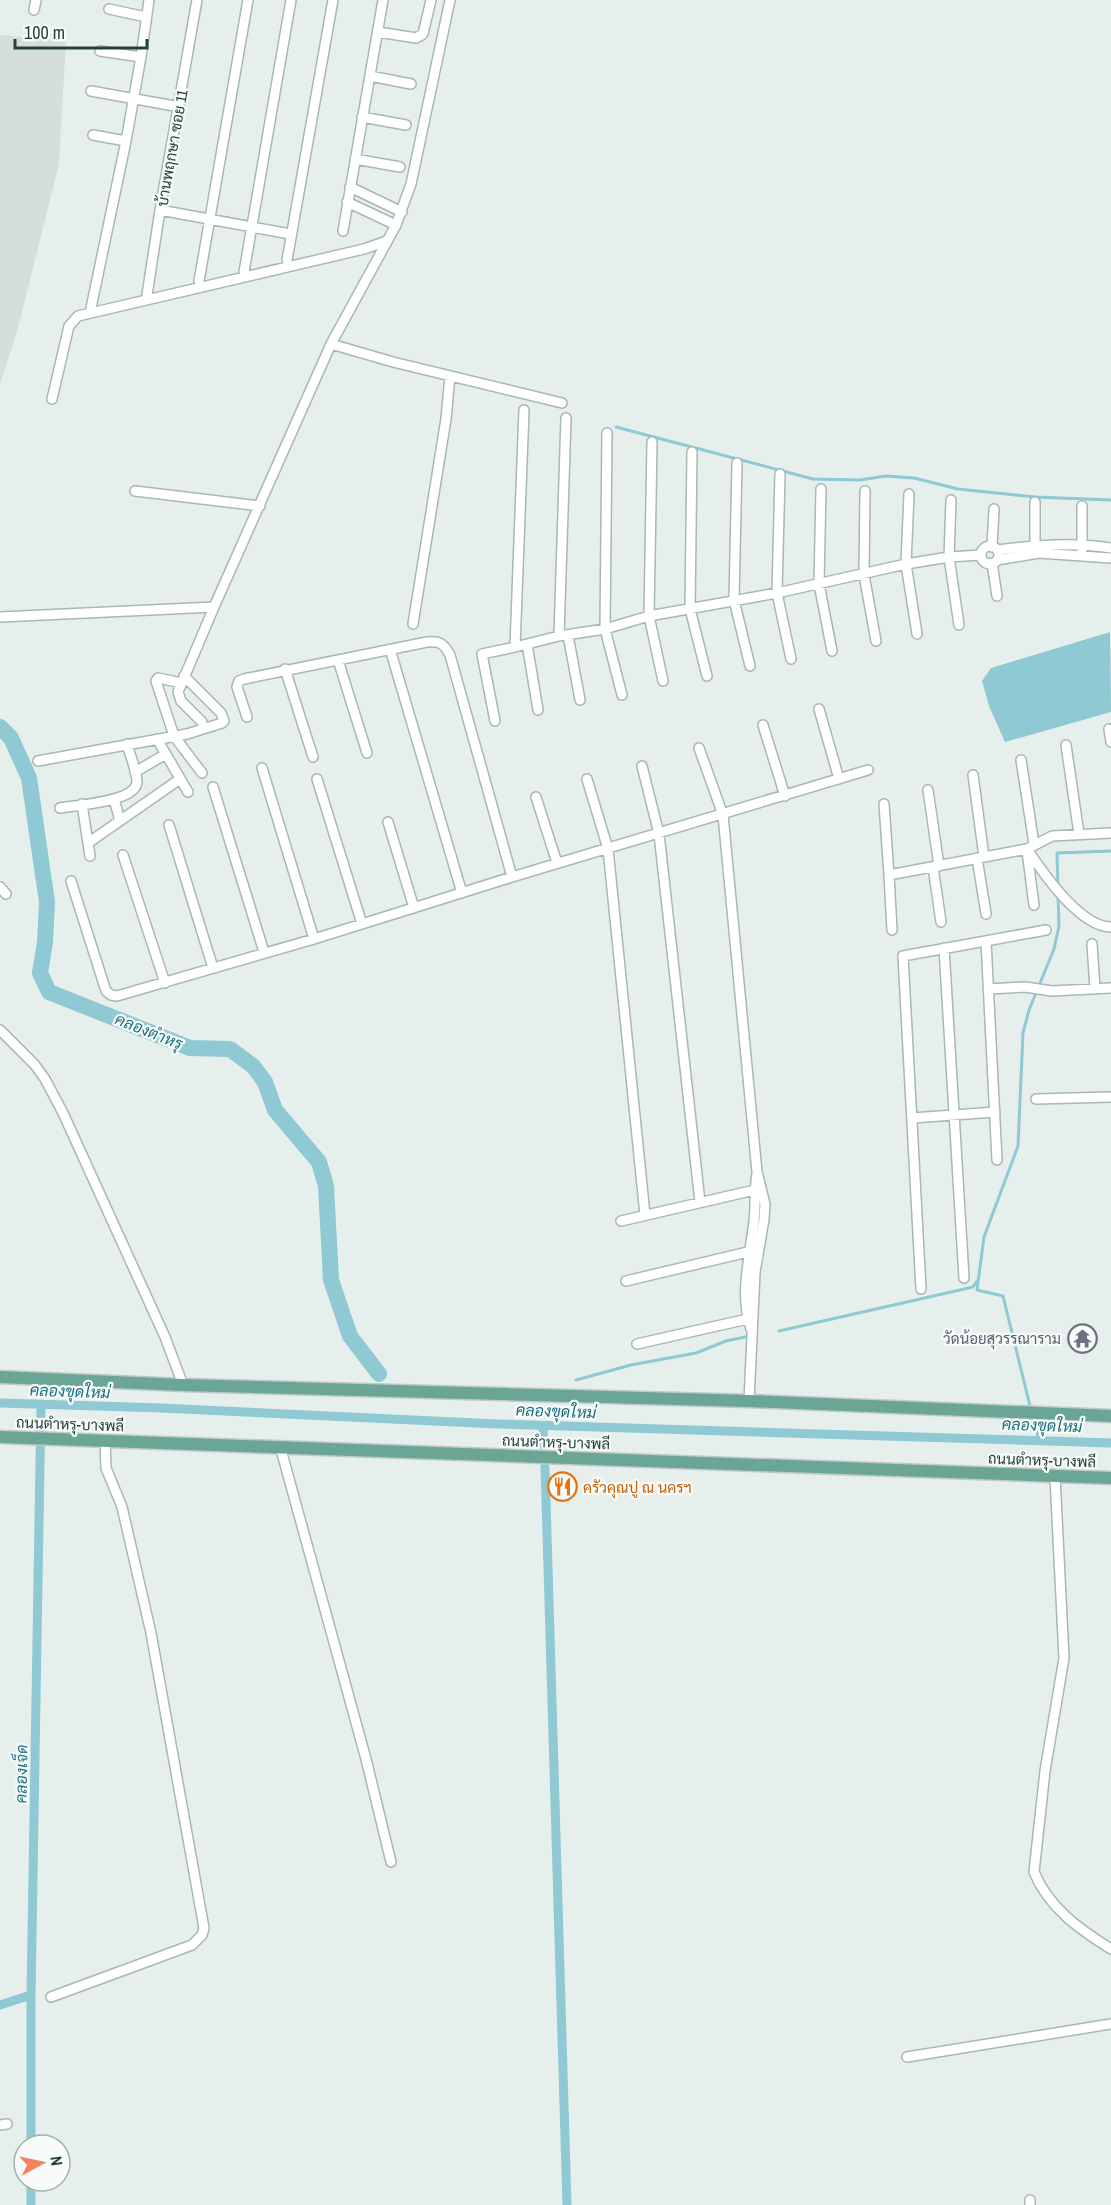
<svg xmlns="http://www.w3.org/2000/svg" width="1111" height="2205" font-family="'Archivo Narrow',Sarabun,sans-serif">
<style>
.built{fill:#d4dfda}
.water{fill:#8ec9d4}
.lines{fill:none;stroke-linecap:round;stroke-linejoin:round}
.stream{stroke:#8ec9d4;stroke-width:3}
.canal{stroke:#8ec9d4;stroke-width:9}
.river{stroke:#8ec9d4;stroke-width:16}
.minor-casing{stroke:#a8b8b2;stroke-width:12}
.major-casing{stroke:#c2cac8;stroke-width:15}
.minor{stroke:#fff;stroke-width:9}
.major{stroke:#6aa596;stroke-width:12}
.labels{text-anchor:middle;dominant-baseline:central;stroke-width:4.5;stroke-linejoin:round;paint-order:stroke}
.street-label{font-size:15px;fill:#24423a;stroke:#f7fbf9}
.worship-label{font-size:15px;fill:#5b616d;stroke:#f7fbf9;text-anchor:end}
.food-label{font-size:15px;fill:#c56008;stroke:#f7fbf9;text-anchor:start}
.water-label{font-size:16px;font-style:italic;fill:#1c6f80;stroke:#f7fbf9}
</style>
<rect width="100%" height="100%" fill="#e6efeb"/>
<!-- built -->
<path class="built" d="M0 35 66 41 59 164 17 332 0 384Z"/>
<!-- water -->
<path class="water" d="M1110 632 1111 712 1005 742 989 706 982 681 991 668Z"/>
<g class="lines">
<!-- stream -->
<path class="stream" d="M616 427 813 479 860 480 886 476 914 478 958 489 1035 497 1111 500
M1058 886 1057 853 1111 851
M779 1331 973 1287 977 1281
M576 1380 631 1365 696 1353 726 1341 745 1337
M1031 1410 1003 1296 977 1290 984 1237 1018 1146 1023 1033 1029 1010 1054 949 1059 926 1058 895
M1033 1416 1039 1441"/>
<!-- canal -->
<path class="canal" d="M0 1403 162 1408 498 1424 1111 1443
M543 1426 544 1446
M545 1467 567 2205
M0 2005 31 1995
M31 2145V1995L41 1404
M31 2205V2181"/>
<!-- river -->
<path class="river" d="M0 727 11 738 29 778 47 902 45 942 40 973 49 992 190 1048 230 1049 253 1066 265 1082 275 1110 319 1162 326 1186 331 1280 350 1336 379 1374"/>
<defs>
<path id="minor" d="M109 9 146 17
M34 10 36 0
M378 32 416 38 423 34 431 0
M100 51 141 57
M370 76 411 84
M91 91 180 107
M362 117 406 125
M93 135 126 141
M355 159 400 167
M350 187 402 212
M347 202 396 225
M160 210 290 234
M343 231 383 0
M287 260 333 0
M244 272 291 0
M199 281 248 0
M147 295 160 210 197 0
M91 308 126 141 141 57 149 0
M331 344 393 362 562 403
M52 399 69 326 78 316 364 249 387 241
M524 410 515 647 559 636 605 629 649 616 777 593 906 564 949 557 981 555
M607 433 605 629 622 695
M652 442 649 616 663 681
M692 452 690 609 707 676
M737 463 734 600 750 666
M780 474 777 593 791 659
M821 489 819 584 832 651
M135 491 260 506
M865 491 864 575 876 641
M909 494 906 564 917 634
M951 500 949 557 959 625
M1035 545V502
M981 555a9 9 0 1 1 18 0a9 9 0 1 1-18 0Z
M992 547 994 509
M997 550C1035 545 1072 542 1111 548
M1082 550V506
M997 560 1039 553 1111 558
M992 563 997 596
M0 617 214 607 331 344 396 225 411 184 450 0
M413 624 446 419 450 376
M568 635 580 700
M559 636 566 418
M527 644 538 710
M390 649 462 893
M338 660 367 753
M285 669 313 757
M182 683 158 678 156 681 174 736 202 773
M819 709 839 779
M247 717 237 687 239 681 244 679 427 642C441 641 444 644 450 655L512 877
M495 721 482 654 515 647
M202 722 181 701 178 692 214 607
M763 725 785 796
M1109 729 1111 742
M157 739 188 792
M1066 745 1079 834
M699 748 723 815 757 1172 765 1204 764 1219 755 1272 749 1401
M1021 760 1034 844
M38 761 187 734 222 723 224 721 221 713 184 676
M642 766 659 834 700 1202
M262 768 314 939
M135 772 166 754
M973 775 984 857
M317 779 362 924
M587 779 608 849 645 1215
M213 787 264 952
M928 790 939 866
M536 797 557 863
M114 799 120 821
M82 804 90 856
M884 804 889 875 1027 849 1052 836 1111 833
M60 808C76 805 138 802 137 781 136 769 130 755 127 744
M388 822 414 908
M169 825 213 968
M88 843 180 779
M1027 849C1043 873 1080 927 1111 927
M1027 851 1034 905
M123 855 165 983
M977 858 986 914
M933 867 941 922
M889 875 892 930
M71 881 106 991 111 995 117 996 314 939 512 877 868 770
M0 887 6 894
M986 941 997 1160
M1092 944 1095 989
M944 948 964 1278
M988 989 1025 987 1052 991 1111 988
M0 1030 35 1065 45 1079 63 1113 165 1337 183 1385
M1036 1099 1111 1097
M912 1118 995 1112
M621 1221 759 1189
M626 1281 752 1251
M921 1289 903 956 1046 930
M751 1329C739 1294 750 1257 754 1221 756 1205 754 1190 757 1174
M637 1344 752 1318
M280 1446 366 1759 391 1862
M1055 1476 1064 1658 1045 1771 1034 1872C1049 1908 1079 1929 1111 1949
M51 1997 192 1945 202 1935 204 1928 151 1633 122 1507 106 1468 105 1440
M907 2057 1111 2024
M0 2125 7 2124
M1030 2200V2205"/>
<path id="major" d="M0 1377 183 1385 749 1401 1111 1416
M0 1437 1111 1478"/>
</defs>
<!-- minor casing -->
<use href="#minor" class="minor-casing"/>
<!-- major casing -->
<use href="#major" class="major-casing"/>
<!-- minor -->
<use href="#minor" class="minor"/>
<!-- major -->
<use href="#major" class="major"/>
</g>
<!-- icons -->
<defs>
<symbol id="temple-ring" viewBox="-11 -11 22 22"><circle r="9.5" fill="#f7fbf9" stroke="#6b7280" stroke-width="1.5"/><path d="M0-6L5-2H3V0L6.5 2.5H4V6H1.5V3h-3V6H-4V2.5H-6.5L-3 0V-2H-5Z" fill="#6b7280"/></symbol>
<symbol id="restaurant-ring" viewBox="-11 -11 22 22"><circle r="9.5" fill="#f7fbf9" stroke="#e8710a" stroke-width="1.5"/><path d="M-5-6h1v4h1v-4h1v4h1v-4h1v5L-1.5 .5V6h-2V.5L-5-1ZM5-6V6H3V1.5H1.5Q1.5-4 5-6Z" fill="#e8710a"/></symbol>
</defs>
<g fill-rule="evenodd">
<use href="#temple-ring" x="1066" y="1322" width="33" height="33"/>
<use href="#restaurant-ring" x="546" y="1470" width="33" height="33"/>
</g>
<g class="labels">
<!-- street labels -->
<g class="street-label">
<text transform="translate(172 148) rotate(-80)">บ้านพฤกษา ซอย 11</text>
<text transform="translate(70 1424) rotate(2)">ถนนตำหรุ-บางพลี</text>
<text transform="translate(556 1442) rotate(2)">ถนนตำหรุ-บางพลี</text>
<text transform="translate(1042 1460) rotate(2)">ถนนตำหรุ-บางพลี</text>
</g>
<!-- worship labels -->
<g class="worship-label">
<text x="1061" y="1338">วัดน้อยสุวรรณาราม</text>
</g>
<!-- food labels -->
<g class="food-label">
<text x="583" y="1487">ครัวคุณปู ณ นครฯ</text>
</g>
<!-- water labels -->
<g class="water-label">
<text transform="translate(149 1031) rotate(22)">คลองตำหรุ</text>
<text transform="translate(70 1391) rotate(2)">คลองขุดใหม่</text>
<text transform="translate(556 1411) rotate(2)">คลองขุดใหม่</text>
<text transform="translate(1042 1425) rotate(2)">คลองขุดใหม่</text>
<text transform="translate(21 1774) rotate(-89)">คลองเจ็ด</text>
</g>
</g>
<!-- north arrow -->
<g transform="translate(42 2163) rotate(82)"><circle r="28" fill="#f7fbf9" stroke="#a3b1ad" stroke-width="1.5"/>
<path d="M0-4.5L10 22L0 15L-10 22Z" fill="#f4845f"/>
<text y="-9" font-size="16" font-weight="bold" text-anchor="middle" fill="#24423a">N</text>
</g>
<!-- scale -->
<path d="M15 39v9h132v-9" fill="none" stroke="#24423a" stroke-width="3"/>
<text x="24" y="39" font-size="18" fill="#24423a" stroke="#f7fbf9" stroke-width="4.5" paint-order="stroke">100 m</text>
</svg>
